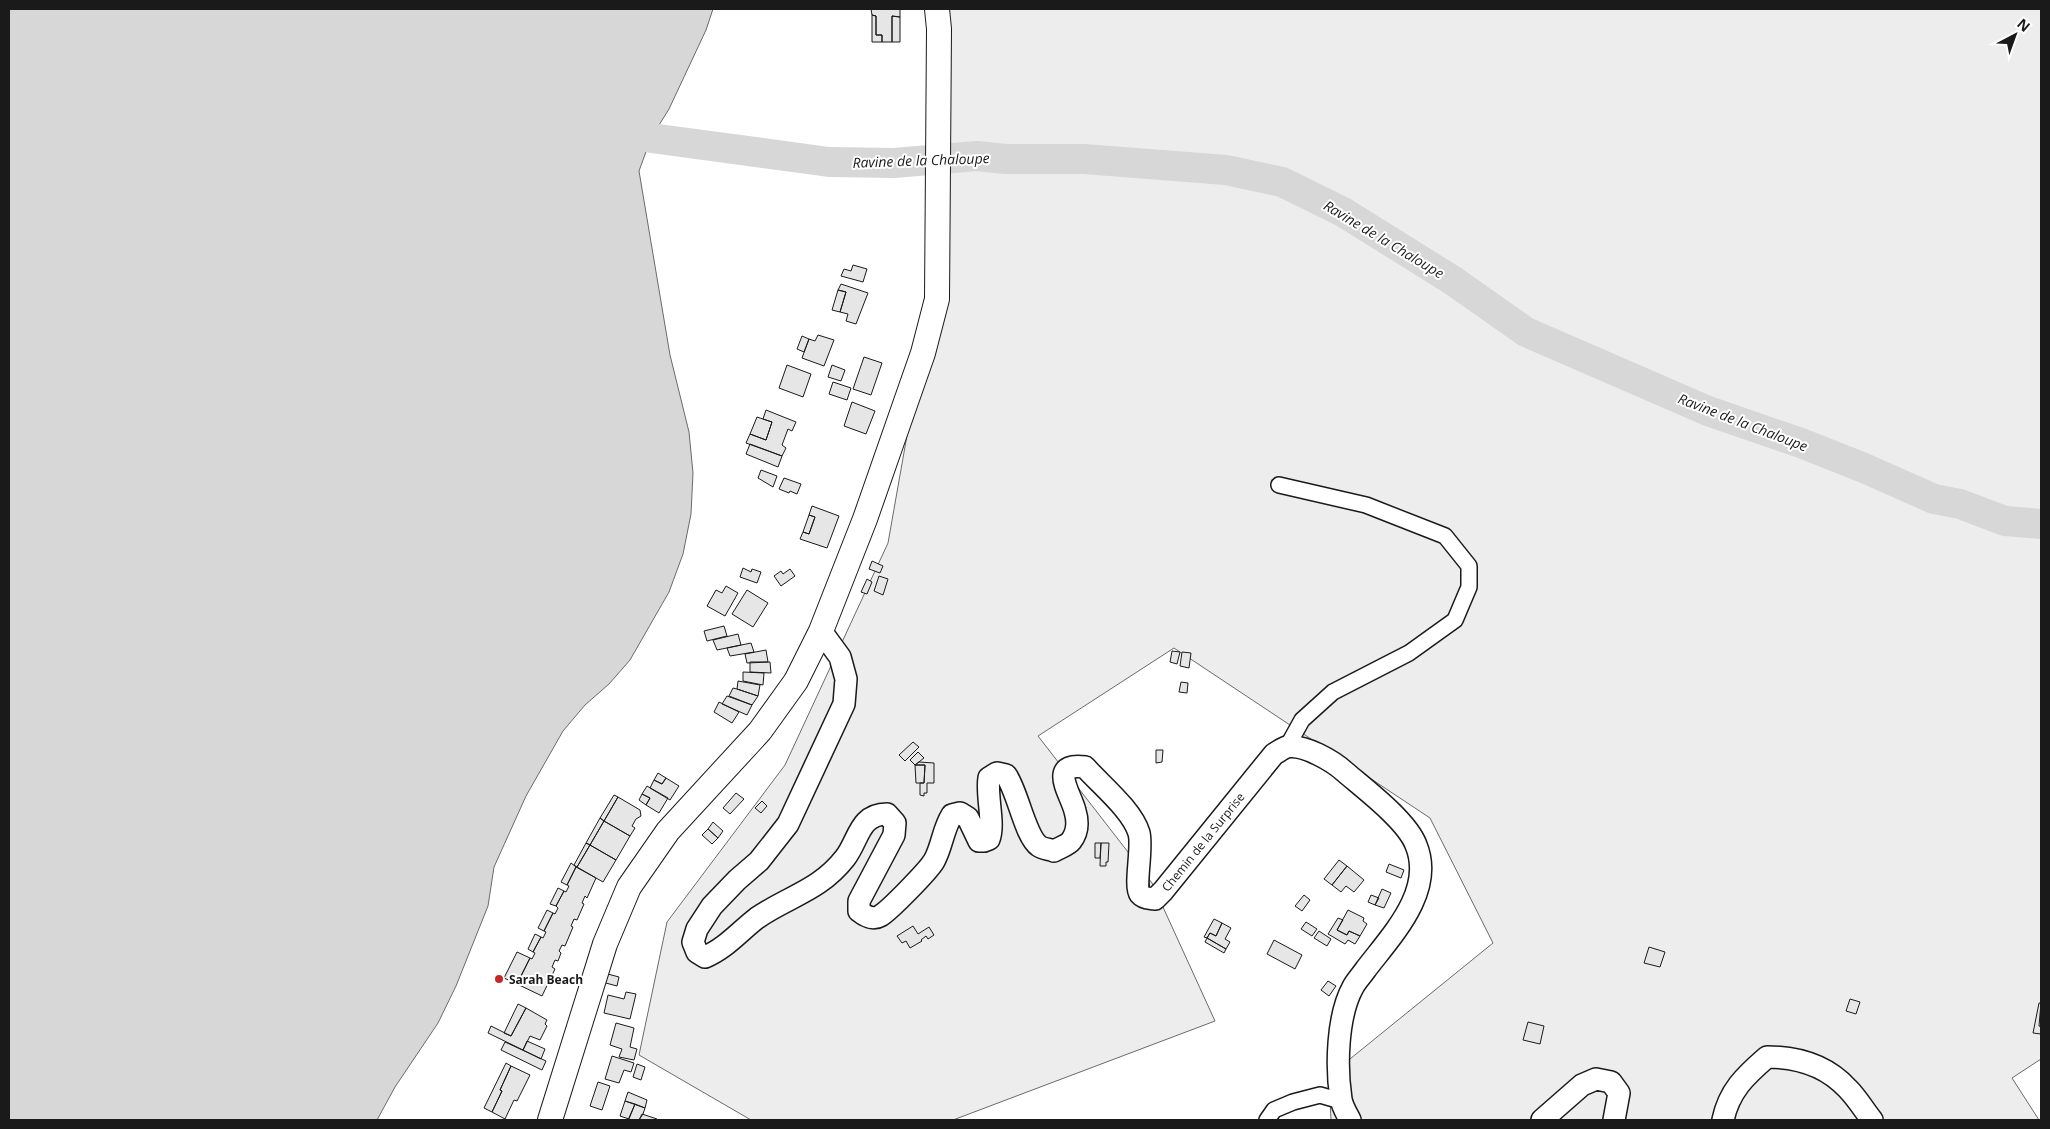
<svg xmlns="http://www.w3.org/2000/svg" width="2050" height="1129" font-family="'Open Sans',sans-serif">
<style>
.green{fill:#ededed;stroke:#6a6a6a}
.water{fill:#d7d7d7;stroke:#6a6a6a}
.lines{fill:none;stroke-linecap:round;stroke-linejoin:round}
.river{stroke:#d7d7d7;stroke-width:30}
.building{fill:#e6e6e6;stroke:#1a1a1a}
.minor-casing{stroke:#1a1a1a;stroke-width:18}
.secondary-casing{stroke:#1a1a1a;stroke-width:24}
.primary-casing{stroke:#1a1a1a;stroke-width:26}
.minor{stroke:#fff;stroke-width:15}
.secondary{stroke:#fff;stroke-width:21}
.primary{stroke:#fff;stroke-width:24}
.poi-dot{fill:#c62828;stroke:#fff;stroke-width:2}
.labels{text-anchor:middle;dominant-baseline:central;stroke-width:4;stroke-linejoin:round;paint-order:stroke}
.street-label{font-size:12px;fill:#1a1a1a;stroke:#fff}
.poi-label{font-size:12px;font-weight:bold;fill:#1a1a1a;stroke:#fff;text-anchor:start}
.water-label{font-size:14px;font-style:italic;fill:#1a1a1a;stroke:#fff}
</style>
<rect width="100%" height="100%" fill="#fff"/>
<!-- green -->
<path class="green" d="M946 9H2041V1059L2012 1078 2039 1120H1331L1329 1076 1493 943 1430 818 1174 648 1038 736 1152 883 1215 1021 953 1120H751L639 1055 667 922 785 765 888 543 932 294Z"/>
<!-- water -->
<path class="water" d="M9 9H713L706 30 669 109 651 138 639 171 670 355 689 432 693 473 691 514 683 554 669 592 630 660 609 684 585 705 563 731 526 796 494 867 488 906 456 986 438 1023 395 1087 377 1120H9Z"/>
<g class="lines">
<!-- river -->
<path class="river" d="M651 138 829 162 894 163 977 156 1005 159H1084L1226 170 1282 182 1343 212 1452 280 1526 332 1708 411 1801 443 1864 468 1934 499 1960 504 2005 521 2041 524"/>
</g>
<!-- building -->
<path class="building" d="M871 9H900V17L892 16V42H882V35H876V16L872 15Z
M872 15 876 16V35H882V42H872Z
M892 16 900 17V42H892Z
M853 265 867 269 863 282 841 276 844 269 851 271Z
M841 284 868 293 856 324 846 321 848 314 840 312 846 292 838 290Z
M838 290 846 292 840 312 832 310Z
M818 335 834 340 824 366 802 358 809 339 815 341Z
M802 336 809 339 804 352 797 349Z
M864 357 882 363 871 395 853 389Z
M787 365 811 374 803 397 779 388Z
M832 365 845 370 841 381 828 377Z
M833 382 851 388 847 400 829 394Z
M852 402 875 411 866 434 844 426Z
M766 410 796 422 792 431 788 429 782 445 786 448 782 456 746 443 750 434 766 440 772 422 763 419Z
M757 417 772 422 766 440 750 434Z
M750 444 782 456 778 467 746 454Z
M761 470 777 476 773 487 758 478Z
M784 478 801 484 797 494 790 491 789 493 779 489Z
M812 506 839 516 827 548 800 539 803 532 809 534 815 517 809 515Z
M809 515 815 517 809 534 803 532Z
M872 561 883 566 880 573 869 569Z
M743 568 751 572 752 569 761 572 757 583 740 577Z
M790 569 795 576 781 586 774 576 781 571 783 574Z
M879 576 888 579 883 595 874 591Z
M867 579 872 582 867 594 861 592Z
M726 586 738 593 725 616 707 606 716 590 722 593Z
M747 590 768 603 753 627 732 614Z
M724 626 727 636 707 641 704 631Z
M738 634 741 645 717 650 713 640Z
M751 643 754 652 730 656 727 648Z
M766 650 768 662 747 663 745 654Z
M1172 651 1180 652 1177 664 1170 662Z
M1182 652 1191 653 1189 668 1180 666Z
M750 662H770L771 673 750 672Z
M743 672 764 673 763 685 743 681Z
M738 681 760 685 758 696 737 689Z
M1181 682 1188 683 1187 693 1179 692Z
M733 688 737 689 758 696 752 705 729 696Z
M727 696 752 705 747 715 722 704Z
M719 702 739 712 732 723 714 712Z
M913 742 919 747 905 761 899 755Z
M1156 750H1163L1162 762 1156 763Z
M918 752 924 758 915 765 910 760Z
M919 762 934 763V783H927V793H924V796L920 795V783H924L925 765H915Z
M915 765H925L924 783H916Z
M658 773 666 778 662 784 654 780Z
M666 778 679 786 670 800 650 788 654 780 662 784Z
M647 786 668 798 659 813 646 805 650 798 642 794Z
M736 793 744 799 730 814 723 808Z
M642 794 650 798 646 805 639 800Z
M614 795 618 797 604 821 600 818Z
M618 797 640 810 641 816 636 819 632 826 635 828 630 836 604 821Z
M762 801 767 806 761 813 755 808Z
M600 818 604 821 590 845 586 843Z
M604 821 630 836 616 860 590 845Z
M713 822 723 831 718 838 708 829Z
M708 829 718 838 712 844 702 835Z
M586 843 590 845 577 867 574 865Z
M1095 843H1101L1100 858H1095Z
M1101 843H1109L1108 862H1106V866H1100Z
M590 845 616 860 603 882 577 867Z
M1339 860 1347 866 1332 885 1324 879Z
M571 863 576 867 567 885 561 882Z
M1389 864 1404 870 1401 878 1386 872Z
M1347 866 1364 880 1354 892 1346 886 1341 892 1332 885Z
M576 867 596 878 587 898 585 896 582 903 584 904 577 920 574 919 571 926 573 927 565 946 562 945 559 951 561 953 558 961 555 960 552 967 555 969 542 996 517 984 530 958 532 959 535 953 533 952 541 937 543 938 546 932 544 931 553 913 555 914 558 908 556 906 564 891 566 892 569 886 567 885Z
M558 888 564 891 556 906 550 904Z
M1382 889 1391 893 1384 908 1375 905Z
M1304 895 1310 900 1302 911 1295 906Z
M1371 895 1379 898 1375 905 1368 902Z
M547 910 553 913 544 931 538 928Z
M1348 910 1364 918 1363 921 1367 924 1360 936 1349 931 1347 935 1337 930Z
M1338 918 1343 920 1337 930 1347 935 1349 931 1360 936 1355 944 1348 940 1345 944 1328 934Z
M1214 919 1222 923 1216 936 1210 933 1207 938 1204 937Z
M1306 922 1317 929 1312 936 1301 929Z
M1222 923 1231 928 1225 939 1230 942 1226 949 1207 938 1210 933 1216 936Z
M913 926 918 934 929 927 934 935 928 939 926 936 921 940 922 941 910 948 906 941 902 943 897 936Z
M1319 931 1331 939 1327 946 1314 938Z
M535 934 541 937 533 952 528 949Z
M1207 938 1226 949 1224 953 1205 942Z
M1274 940 1302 955 1295 969 1267 954Z
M1649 947 1665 952 1660 967 1644 963Z
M517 952 530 958 517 984 504 978Z
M604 973 619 977 617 986 602 982Z
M1328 981 1336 986 1329 996 1321 990Z
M626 992 636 994 630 1019 604 1013 608 995 624 999Z
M1850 999 1860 1002 1856 1014 1846 1011Z
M2039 1003H2041L2039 1026 2041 1027V1034L2033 1033Z
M518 1004 526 1008 511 1036 504 1033Z
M526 1008 547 1020 545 1024 547 1026 540 1040 530 1036 523 1050 488 1033 491 1026 511 1036Z
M1528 1022 1544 1026 1540 1044 1523 1040Z
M616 1023 634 1028 630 1047 637 1049 634 1060 619 1057 622 1049 610 1045Z
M527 1041 545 1049 541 1059 523 1050Z
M505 1042 546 1061 542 1070 501 1050Z
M612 1056 634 1063 631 1072 624 1070 619 1083 605 1079Z
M506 1063 511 1066 500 1090 502 1091 492 1112 484 1108Z
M637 1064 645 1067 641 1080 633 1077Z
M511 1066 530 1075 517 1101 514 1100 505 1119 492 1112 502 1091 500 1090Z
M598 1082 610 1086 602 1110 590 1106Z
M628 1092 647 1100 645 1108 625 1101Z
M625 1101 635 1104 629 1119 620 1116Z
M635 1104 645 1108 643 1114 639 1120H628Z
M642 1114 657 1119 656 1120H639Z"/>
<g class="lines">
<defs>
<path id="minor" d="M1279 485 1366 505 1445 536 1469 566V587L1455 620 1409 653 1333 692 1302 720 1287 747
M1267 1120 1274 1110 1293 1102 1320 1095 1341 1101"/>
<path id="secondary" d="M821 631 840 657 846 679 844 704 788 824 759 861 737 880 712 906 697 929 693 942 697 952 705 957C725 949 740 931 757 918 789 896 819 891 845 858 859 840 859 814 887 814L895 823 894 835 859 901V911C865 916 873 920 880 916 889 911 928 871 934 861 942 847 943 829 952 815L960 813 968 818 979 841H984L989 839C995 824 986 796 989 778L997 773 1006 775C1018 792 1025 836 1039 846 1043 849 1050 849 1054 851 1059 848 1068 845 1071 841 1078 832 1078 821 1075 811 1071 794 1047 762 1085 767 1101 785 1132 810 1139 833 1143 847 1134 886 1140 894 1144 899 1150 898 1155 899L1163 891 1274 754C1278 752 1283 748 1287 747 1304 744 1333 761 1345 772 1366 790 1407 821 1416 845 1435 891 1392 935 1366 969 1362 975 1356 981 1353 987 1337 1016 1336 1067 1341 1099 1342 1106 1347 1114 1350 1120
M1542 1120 1582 1085 1596 1079 1611 1082 1619 1093 1614 1120
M1723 1120C1729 1091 1745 1076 1767 1057 1798 1057 1827 1066 1848 1089 1857 1098 1864 1110 1872 1120"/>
<path id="primary" d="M550 1120 605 944 629 887 668 831 760 731 796 681 821 631 865 519 923 353 937 299 939 29 937 9"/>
</defs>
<!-- minor casing -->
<use href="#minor" class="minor-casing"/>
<!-- secondary casing -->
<use href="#secondary" class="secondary-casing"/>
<!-- primary casing -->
<use href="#primary" class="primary-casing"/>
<!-- minor -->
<use href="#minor" class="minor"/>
<!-- secondary -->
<use href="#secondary" class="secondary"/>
<!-- primary -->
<use href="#primary" class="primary"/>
</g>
<!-- markers -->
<circle class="poi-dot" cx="499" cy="979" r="5"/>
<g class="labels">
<!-- street labels -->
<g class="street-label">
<text transform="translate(1203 842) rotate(-51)">Chemin de la Surprise</text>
</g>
<!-- poi labels -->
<g class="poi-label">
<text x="509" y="979">Sarah Beach</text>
</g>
<!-- water labels -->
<g class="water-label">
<text transform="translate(921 160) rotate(-2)">Ravine de la Chaloupe</text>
<text transform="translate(1384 239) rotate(31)">Ravine de la Chaloupe</text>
<text transform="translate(1743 422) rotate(21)">Ravine de la Chaloupe</text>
</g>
</g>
<!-- border -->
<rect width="2050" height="1129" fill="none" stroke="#1a1a1a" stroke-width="20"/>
<!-- north arrow -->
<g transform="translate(2015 35) rotate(41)" stroke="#ffffff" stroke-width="4" paint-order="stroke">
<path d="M0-4L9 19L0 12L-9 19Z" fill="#1a1a1a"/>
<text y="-8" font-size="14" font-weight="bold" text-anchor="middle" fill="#1a1a1a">N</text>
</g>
</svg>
